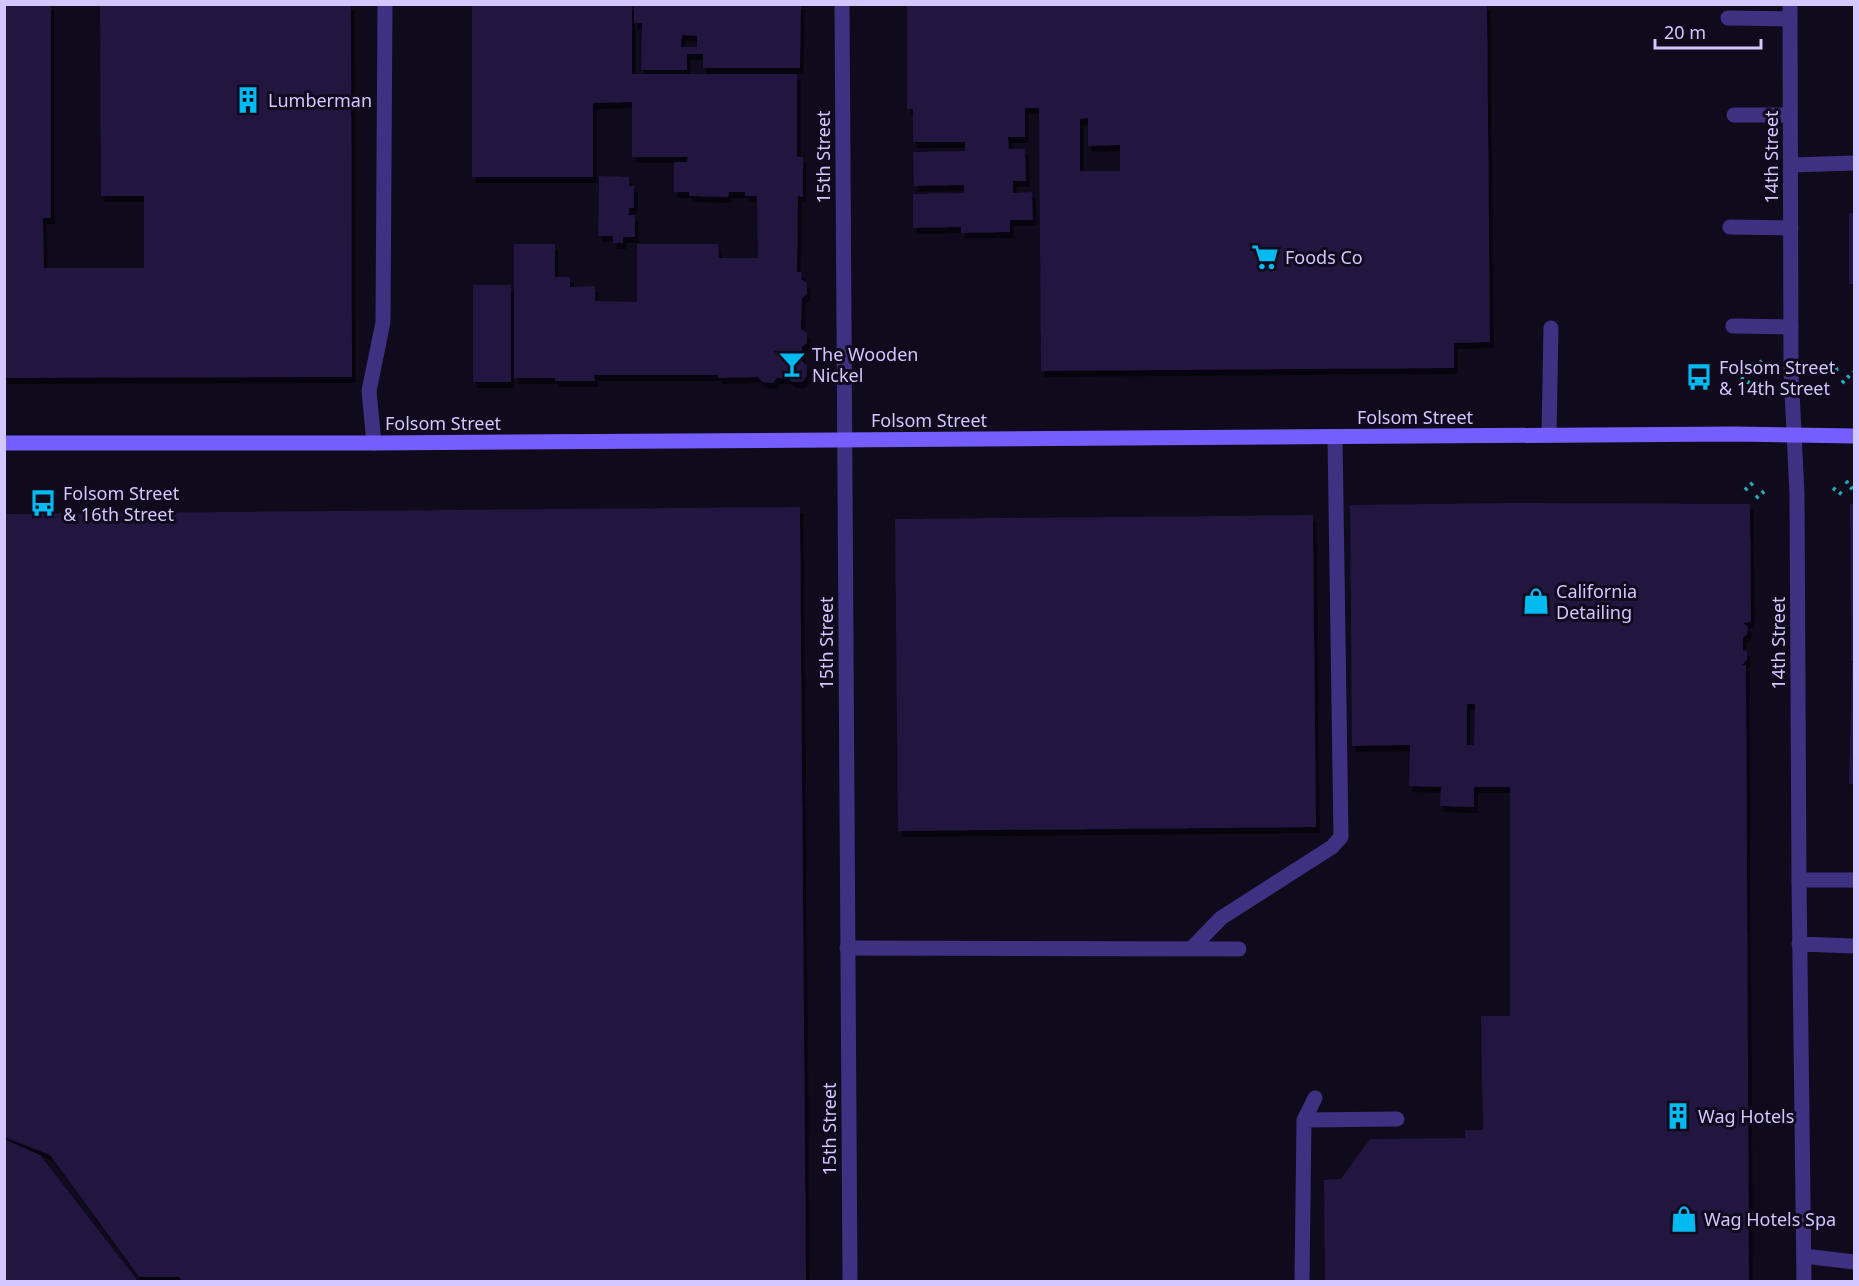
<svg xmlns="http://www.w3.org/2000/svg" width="1859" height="1286" font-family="'Noto Sans',sans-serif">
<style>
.building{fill:#231440;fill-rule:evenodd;filter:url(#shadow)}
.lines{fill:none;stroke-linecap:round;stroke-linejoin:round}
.path{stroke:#23adb7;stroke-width:4;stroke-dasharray:3 4.5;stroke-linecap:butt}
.lane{stroke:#3e3181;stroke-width:15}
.street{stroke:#3e3181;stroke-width:15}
.secondary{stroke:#765dff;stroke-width:15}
.labels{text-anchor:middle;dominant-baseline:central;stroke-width:6;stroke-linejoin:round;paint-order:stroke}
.poi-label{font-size:18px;fill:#d4c6ff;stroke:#100a1d;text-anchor:start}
.street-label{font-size:18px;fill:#d4c6ff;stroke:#100a1d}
</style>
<defs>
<filter id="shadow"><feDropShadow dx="3.5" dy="6" stdDeviation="0" flood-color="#0009"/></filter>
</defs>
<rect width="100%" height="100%" fill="#100a1d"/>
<!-- building -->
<path class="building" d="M4 4H51V218H43L44 268H144V196H101L100 4H351L352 377 4 378Z
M472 4H632V74H797V157H803V197L798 196 797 272H802L801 279 807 283V294L802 298 801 329 807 333V343L802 347V361L807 366V376L802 382H792L788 378H777L773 383 762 382 758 377 718 378V375H594L595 381H555V378H514V244H555V277H570V287L595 286V301L637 302V244H718L719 258H758L757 196H745V192H729L728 197 689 196V192H674V162H687L688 157H632V102L593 103V177H472Z
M634 4H801L800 68H703V54H687V70H641L642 23H634ZM682 35 697 36V47H681Z
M907 4H1487L1490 342 1454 343V368L1041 371 1039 108H1025V137H1008L1009 149H1025L1026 181H1013V193L1032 192 1033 220H1010V232L961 233V227L913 228V194L964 193V185L914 186 913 152 965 151V142H913V109H907ZM1088 118V146L1120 145V171H1080V119Z
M599 176 629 177V186H634V208H629V215H635V237H623V243H613V236H598Z
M1849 213H1854V284H1849Z
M473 285H511V382H473Z
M1511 503 1750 504 1751 622 1743 623 1748 627 1747 634 1743 638V650L1747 651V660L1742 665H1746L1749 1281H1325L1324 1180 1341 1179 1370 1139 1465 1138V1130H1483L1481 1016H1510V787H1474V807L1440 806 1441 787 1409 786 1410 745 1352 746 1350 505ZM1467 704H1475L1474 745H1467Z
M1850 504H1854V661H1851Z
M800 507 806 1281H182L179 1277H139L50 1155 4 1137V514Z
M1313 515 1316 827 898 831 895 519Z
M1852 663H1854V784H1849Z
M4 1139 40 1155 138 1281H4Z"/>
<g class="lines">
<!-- path -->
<path class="path" d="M1759 361 1765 367
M1828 371 1842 368
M1741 378 1753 385
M1842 383 1853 372
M1846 481 1853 490
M1833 488 1844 496
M1745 490 1756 480
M1756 498 1767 489"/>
<!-- lane -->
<path class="lane" d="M1728 18 1790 19
M1734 115H1790
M1791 165 1854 163
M1730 227 1791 228
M1733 326 1791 327
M1549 435 1551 328
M374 443 369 391 383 322 385 4
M1799 880H1854
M847 948 1239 949
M1191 949 1221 918 1332 847 1341 837 1335 437
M1304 1120 1397 1119
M1804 1256 1854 1262
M1302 1282 1304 1120 1315 1098"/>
<!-- street -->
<path class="street" d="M842 4 850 1282
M1790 4 1791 371 1797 494 1799 880 1804 1282
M1799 944 1854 946"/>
<!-- secondary -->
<path class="secondary" d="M4 443H374L1733 434 1854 436"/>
</g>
<!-- icons -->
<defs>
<symbol id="building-bare" viewBox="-9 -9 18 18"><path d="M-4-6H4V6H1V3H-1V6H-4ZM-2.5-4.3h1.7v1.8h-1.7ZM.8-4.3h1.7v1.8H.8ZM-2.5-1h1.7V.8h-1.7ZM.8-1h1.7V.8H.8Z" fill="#00baf1" stroke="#100a1d" stroke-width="2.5" paint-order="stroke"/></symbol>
<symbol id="supermarket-bare" viewBox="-9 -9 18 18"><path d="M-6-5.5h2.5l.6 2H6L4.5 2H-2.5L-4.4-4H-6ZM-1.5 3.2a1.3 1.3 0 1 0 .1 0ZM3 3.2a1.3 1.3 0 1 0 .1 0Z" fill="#00baf1" stroke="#100a1d" stroke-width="2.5" paint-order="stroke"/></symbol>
<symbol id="bar-bare" viewBox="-9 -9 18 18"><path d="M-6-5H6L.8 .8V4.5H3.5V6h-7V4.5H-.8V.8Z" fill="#00baf1" stroke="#100a1d" stroke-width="2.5" paint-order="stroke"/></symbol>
<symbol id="bus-bare" viewBox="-9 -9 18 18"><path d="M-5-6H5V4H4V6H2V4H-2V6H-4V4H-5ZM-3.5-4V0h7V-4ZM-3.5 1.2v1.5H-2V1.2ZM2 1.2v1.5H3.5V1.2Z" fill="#00baf1" stroke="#100a1d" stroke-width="2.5" paint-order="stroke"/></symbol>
<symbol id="shop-bare" viewBox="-9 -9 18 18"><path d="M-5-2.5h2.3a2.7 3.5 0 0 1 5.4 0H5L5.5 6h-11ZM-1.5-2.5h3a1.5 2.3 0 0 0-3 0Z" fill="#00baf1" stroke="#100a1d" stroke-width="2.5" paint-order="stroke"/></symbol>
</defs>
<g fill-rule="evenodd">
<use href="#building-bare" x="229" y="81" width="38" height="38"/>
<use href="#supermarket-bare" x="1246" y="238" width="38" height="38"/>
<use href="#bar-bare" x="773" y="345" width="38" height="38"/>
<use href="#bus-bare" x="1680" y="358" width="38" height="38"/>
<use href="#bus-bare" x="24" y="484" width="38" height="38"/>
<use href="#shop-bare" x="1517" y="582" width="38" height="38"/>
<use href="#building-bare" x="1659" y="1097" width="38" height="38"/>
<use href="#shop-bare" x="1665" y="1200" width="38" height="38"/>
</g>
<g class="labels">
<!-- poi labels -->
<g class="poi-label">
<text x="268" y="100">Lumberman</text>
<text x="1285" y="257">Foods Co</text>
<text x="812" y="354">The Wooden<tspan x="812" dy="21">Nickel</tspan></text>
<text x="1719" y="367">Folsom Street<tspan x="1719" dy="21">&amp; 14th Street</tspan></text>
<text x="63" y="493">Folsom Street<tspan x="63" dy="21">&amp; 16th Street</tspan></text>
<text x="1556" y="591">California<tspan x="1556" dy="21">Detailing</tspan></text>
<text x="1698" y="1116">Wag Hotels</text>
<text x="1704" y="1219">Wag Hotels Spa</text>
</g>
<!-- street labels -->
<g class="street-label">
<text transform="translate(823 157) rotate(-90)">15th Street</text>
<text transform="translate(1771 157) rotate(-90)">14th Street</text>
<text x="1415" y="417">Folsom Street</text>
<text x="929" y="420">Folsom Street</text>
<text x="443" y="423">Folsom Street</text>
<text transform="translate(826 643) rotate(-90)">15th Street</text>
<text transform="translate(1778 643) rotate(-90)">14th Street</text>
<text transform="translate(829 1129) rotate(-90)">15th Street</text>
</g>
</g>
<!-- border -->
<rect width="1859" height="1286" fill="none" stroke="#d4c6ff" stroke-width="12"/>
<!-- scale -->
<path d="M1655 39v9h106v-9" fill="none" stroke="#d4c6ff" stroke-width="3"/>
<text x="1664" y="39" font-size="18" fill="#d4c6ff" stroke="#100a1d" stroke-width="4.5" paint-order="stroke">20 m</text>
</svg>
